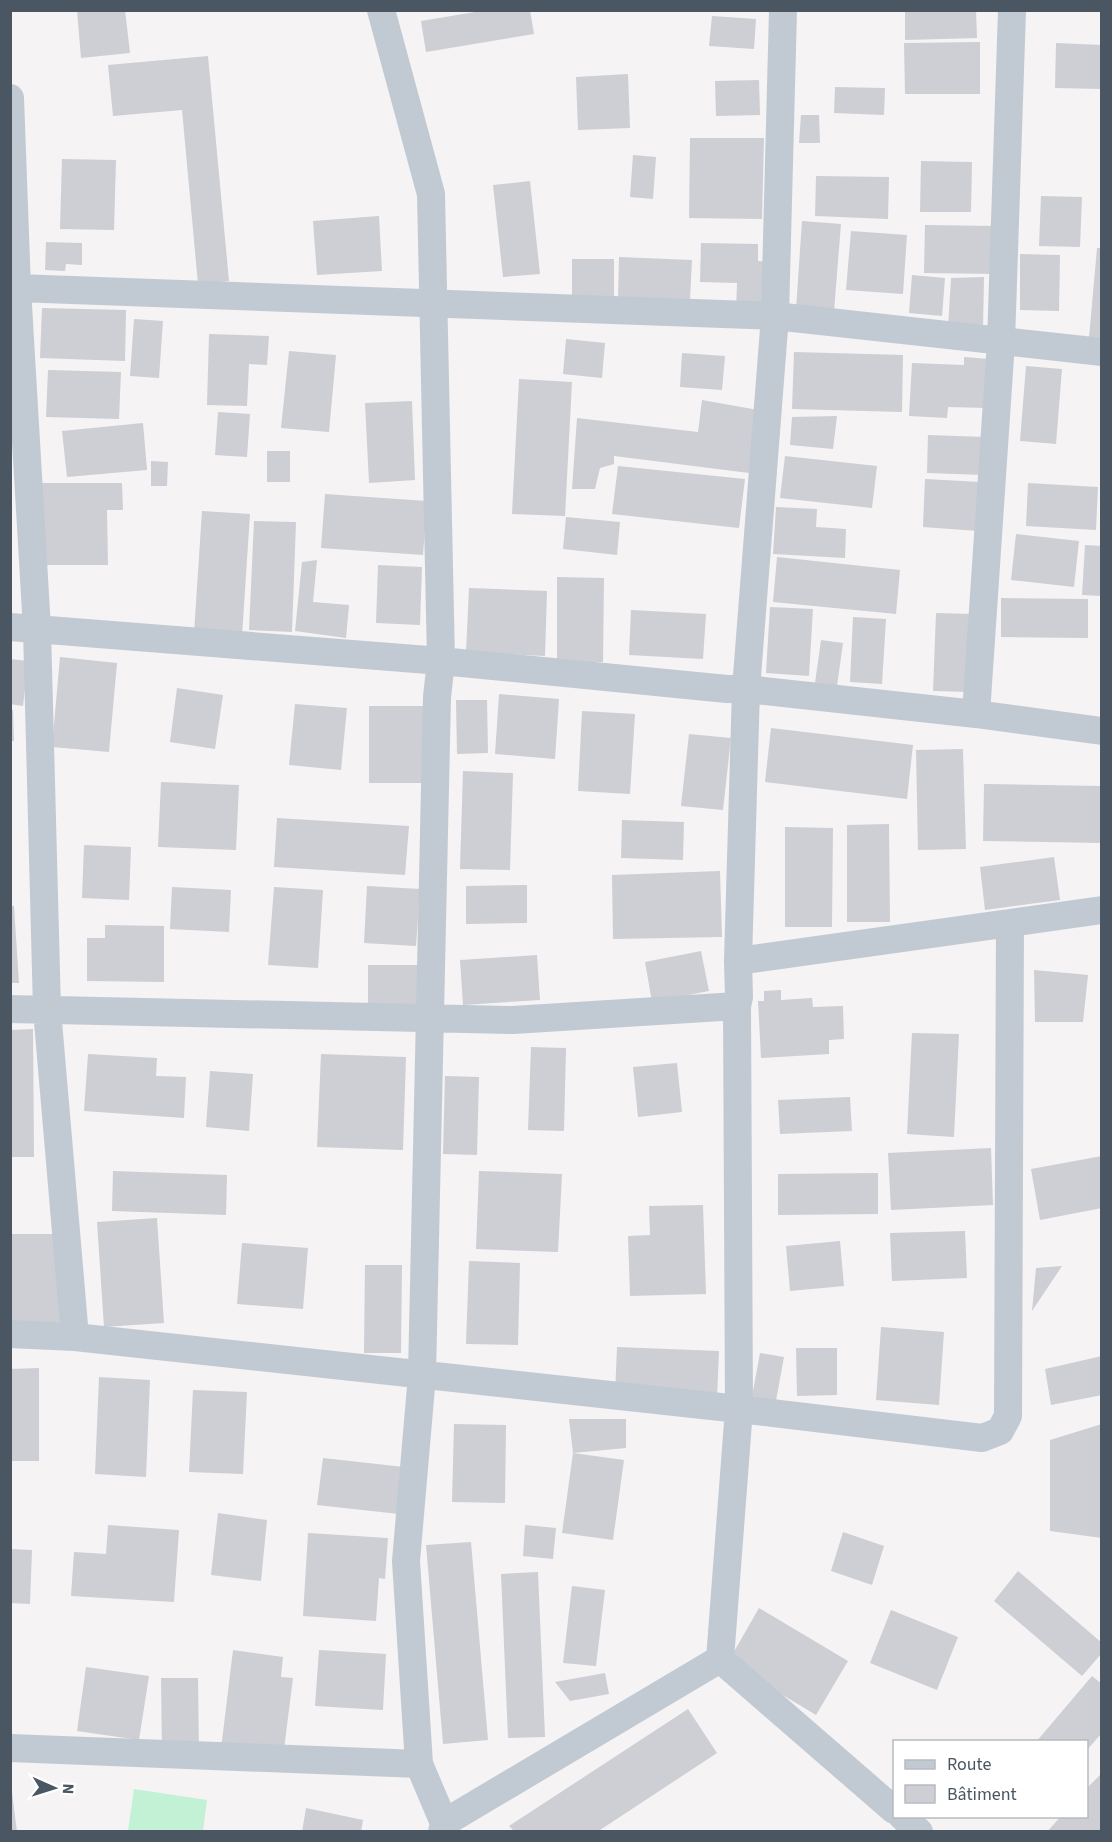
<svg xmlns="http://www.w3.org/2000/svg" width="1112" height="1842" font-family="'Source Sans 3',sans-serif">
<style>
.green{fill:#c3f1d5}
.building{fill:#cdcfd5}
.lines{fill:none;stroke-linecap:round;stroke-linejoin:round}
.minor{stroke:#c1cad2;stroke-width:28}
</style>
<rect width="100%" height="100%" fill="#f5f3f3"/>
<!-- green -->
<path class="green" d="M134 1789 207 1800 203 1831H128Z"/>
<!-- building -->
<path class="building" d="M77 10H125L130 53 81 58Z
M487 10H530L534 34 426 52 421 21Z
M905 10H976L977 38 905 40Z
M712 16 756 19 754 49 709 46Z
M980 42V94H905L904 43Z
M1056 43 1102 45V89L1055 88Z
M208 56 229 281 198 284 182 110 113 116 108 65Z
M628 74 630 128 578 130 576 77Z
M759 80 760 115 716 116 715 81Z
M835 87 885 88 884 115 834 113Z
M801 115H819L820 143H799Z
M690 138H764L762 219 689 218Z
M633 155 656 157 653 199 630 197Z
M62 159 116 160 114 230 60 229Z
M921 161 972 162 971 212H920Z
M816 176 889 177 888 219 815 216Z
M530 181 540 274 503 277 493 185Z
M1041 196 1082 197 1080 247 1039 246Z
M379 216 382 271 317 275 313 221Z
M802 221 841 224 834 311 796 309Z
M925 225 997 226 996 274 924 273Z
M851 231 907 235 903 294 846 290Z
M46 242 82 243V265L66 264 65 271 45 270Z
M701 243 758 244V261L770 262 769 314 736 313 737 283 700 282Z
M1097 248H1102V350L1088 349Z
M1020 254 1060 255 1059 311 1020 310Z
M619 257 692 260 690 300 618 299Z
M572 259H614V304L572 303Z
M912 275 945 278 942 316 909 313Z
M984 277 983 329 948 328 951 278Z
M42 308 126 310 125 361 40 358Z
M134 319 163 321 159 378 130 376Z
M209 334 269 336 267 365 249 364 247 406 207 405Z
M566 339 605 343 602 378 563 374Z
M289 351 336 355 329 432 281 428Z
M794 352 903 355 902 412 792 409Z
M682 353 725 356 722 390 680 387Z
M964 357 989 359 987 408 948 407 947 418 909 416 912 363 964 365Z
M1026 366 1062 369 1056 444 1020 441Z
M48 370 121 372 119 419 46 417Z
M519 379 572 382 565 516 512 514Z
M702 400 758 410 749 473 614 456V464L600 468 595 489H572L577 418 698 432Z
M412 401 415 480 369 483 365 403Z
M218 412 250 414 247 457 215 455Z
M837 416 833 449 790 445 792 417Z
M143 423 147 470 67 477 62 431Z
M928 435 986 437 984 475 927 473Z
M267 451H290V482H267Z
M785 456 877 466 872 508 780 498Z
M151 461 168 462 167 486H151Z
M618 466 745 479 739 528 612 514Z
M925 479 981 482 978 531 923 527Z
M41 483H122L123 510H107L108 565H41Z
M1028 483 1098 487 1096 530 1026 526Z
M325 494 427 501 423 555 321 548Z
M776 507 817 509 816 527 846 529 845 558 773 554Z
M202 511 250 514 242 636 194 633Z
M566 517 620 522 617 555 563 549Z
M254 521 296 522 292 632 249 630Z
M1016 534 1079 541 1074 587 1011 580Z
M1085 545 1102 546V596L1082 595Z
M777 557 900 570 896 614 773 602Z
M317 560 313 602 349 605 346 638 295 631 302 562Z
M378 565 422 567 420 625 376 623Z
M557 577 604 578 603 662H557Z
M469 588 547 591 545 656 466 652Z
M1001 598 1088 599V638L1001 637Z
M770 607 813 609 809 676 766 673Z
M631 610 706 614 703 659 629 655Z
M936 613 973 614 970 692 933 691Z
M853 617 886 619 882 684 850 682Z
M821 640 843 643 837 686 815 683Z
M60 657 117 663 109 752 52 747Z
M10 659 28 661 23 706 10 704Z
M177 688 223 695 215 749 170 742Z
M499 694 559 699 555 759 495 754Z
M456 700H487L488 753 457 754Z
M295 704 347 708 341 770 289 765Z
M369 706H426L425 783H369Z
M10 710H13L14 741H10Z
M582 711 635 714 630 794 578 791Z
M771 728 913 745 907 799 765 782Z
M689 734 731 738 723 810 681 806Z
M963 749 966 849 918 850 916 750Z
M463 771 513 773 510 870 460 869Z
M161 782 239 785 236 850 158 847Z
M984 784 1102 786V843L983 841Z
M277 818 409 826 405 875 274 867Z
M622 820 684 822 683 860 621 858Z
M889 824 890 922H847V825Z
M785 827 833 828 832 927H785Z
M84 845 131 847 129 900 82 898Z
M1054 857 1060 900 985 910 980 867Z
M720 871 722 937 613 939 612 875Z
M527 885V923L466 924V886Z
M367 886 420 889 416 946 364 943Z
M172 887 231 890 229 932 170 929Z
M274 887 323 890 318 968 268 965Z
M10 906H14L19 983H10Z
M105 925 164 926V982L87 981V938H105Z
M701 951 709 991 652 1002 645 962Z
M537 955 540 1000 463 1005 460 960Z
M368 965H419V1005H368Z
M1034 970 1088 975 1083 1022H1035Z
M781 990V1000L812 998 813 1007 843 1006 844 1039 829 1040V1054L761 1058 758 1001H764V991Z
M33 1029 34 1157H10V1030Z
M912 1033 959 1034 954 1137 907 1134Z
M531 1047 566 1048 564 1131 528 1130Z
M88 1054 157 1058 156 1076 186 1077 184 1118 84 1111Z
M321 1054 406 1057 403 1150 317 1147Z
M677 1063 682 1112 638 1117 633 1067Z
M210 1071 253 1074 249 1131 206 1127Z
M445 1076 479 1077 477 1155 443 1154Z
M850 1097 852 1131 780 1134 778 1100Z
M991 1148 993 1205 891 1210 888 1153Z
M1102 1156V1208L1040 1220 1031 1169Z
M113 1171 227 1175 226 1215 112 1211Z
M479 1171 562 1174 558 1252 476 1249Z
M878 1173V1214L778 1215V1174Z
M703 1205 706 1294 630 1296 628 1236 650 1235 649 1206Z
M157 1218 164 1323 104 1327 97 1222Z
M965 1231 967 1278 892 1281 890 1233Z
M10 1234H61V1322H10Z
M840 1241 844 1286 790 1291 786 1246Z
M242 1243 308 1248 303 1309 237 1304Z
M469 1261 520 1263 518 1345 466 1344Z
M365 1265H402L401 1353H364Z
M1062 1266 1032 1311 1036 1268Z
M881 1327 944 1332 939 1405 876 1400Z
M617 1347 719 1351 717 1399 615 1395Z
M796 1348H837V1395L797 1396Z
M760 1353 784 1357 775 1406 751 1402Z
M1102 1356V1395L1051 1405 1045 1369Z
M39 1368V1461H10V1369Z
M99 1377 150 1380 146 1477 95 1474Z
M193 1390 247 1392 243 1474 189 1472Z
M569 1419H626V1448L573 1453Z
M454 1424 506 1425 505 1503 452 1502Z
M1102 1424V1538L1050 1531V1440Z
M573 1453 624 1460 613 1540 562 1533Z
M323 1458 413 1468 408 1515 317 1505Z
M218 1513 267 1520 261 1581 211 1575Z
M108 1525 179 1530 174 1602 71 1596 74 1552 106 1554Z
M525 1525 556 1528 553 1559 523 1556Z
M843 1532 884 1546 872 1585 831 1571Z
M308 1533 388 1538 385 1579 379 1578 376 1621 303 1616Z
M471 1542 488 1740 443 1744 426 1545Z
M10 1549 32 1550 30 1604 10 1603Z
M1018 1571 1102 1643V1653L1082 1676 994 1601Z
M538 1572 545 1737 508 1738 501 1574Z
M572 1586 605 1590 596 1666 563 1663Z
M759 1608 848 1661 816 1715 728 1662Z
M891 1610 958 1637 937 1690 870 1663Z
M233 1650 283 1657 281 1677 293 1678 283 1757 221 1749Z
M319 1650 386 1654 383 1710 315 1706Z
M86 1667 149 1676 139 1740 77 1731Z
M605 1673 609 1694 570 1701 555 1682Z
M1092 1676 1102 1684V1733L1086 1751V1742H1036Z
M161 1678H198L199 1754 162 1755Z
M688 1709 717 1753 597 1832H515L509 1826Z
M1102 1773V1832H1047L1061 1816H1086V1789Z
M10 1792H12L17 1832H10Z
M306 1808 363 1820 361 1832H302Z"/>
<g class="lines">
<!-- minor -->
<path class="minor" d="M381 10 431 194 441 661 437 697 422 1375 406 1561 419 1764 444 1823 442 1832
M10 98 17 288 37 629 47 1010 75 1337
M17 288 775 316 1102 352
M10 627 441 661 727 689H746L976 714 1102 731
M976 714 1001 342 1012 10
M738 961 1102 910
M10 1009 513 1020 737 1006
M10 1334 75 1337 739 1409 982 1438 1000 1431 1008 1416 1010 923
M720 1659 739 1409 737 1006 739 997 738 961 746 689 775 316 783 10
M720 1659 894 1810
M10 1748 419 1764
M902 1816 919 1832
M444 1823 720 1659"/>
</g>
<!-- border -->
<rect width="1112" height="1842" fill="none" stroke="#4a5661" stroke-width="24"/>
<!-- legend -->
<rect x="893" y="1740" width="195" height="78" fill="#ffffff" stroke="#b7bbc0" stroke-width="1.5"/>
<rect x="905" y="1760" width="30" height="9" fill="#c1cad2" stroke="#b7bbc0" stroke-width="1.5"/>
<text x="947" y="1770" font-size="18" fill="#4a5661">Route</text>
<rect x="905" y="1785" width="30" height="18" fill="#cdcfd5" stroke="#b7bbc0" stroke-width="1.5"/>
<text x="947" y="1800" font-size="18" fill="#4a5661">Bâtiment</text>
<!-- north arrow -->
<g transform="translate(54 1788) rotate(93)" stroke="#ffffff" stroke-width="4.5" paint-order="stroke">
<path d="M0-4.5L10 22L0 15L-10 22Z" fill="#4a5661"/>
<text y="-9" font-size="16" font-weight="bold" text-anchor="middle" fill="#4a5661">N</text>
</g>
</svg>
